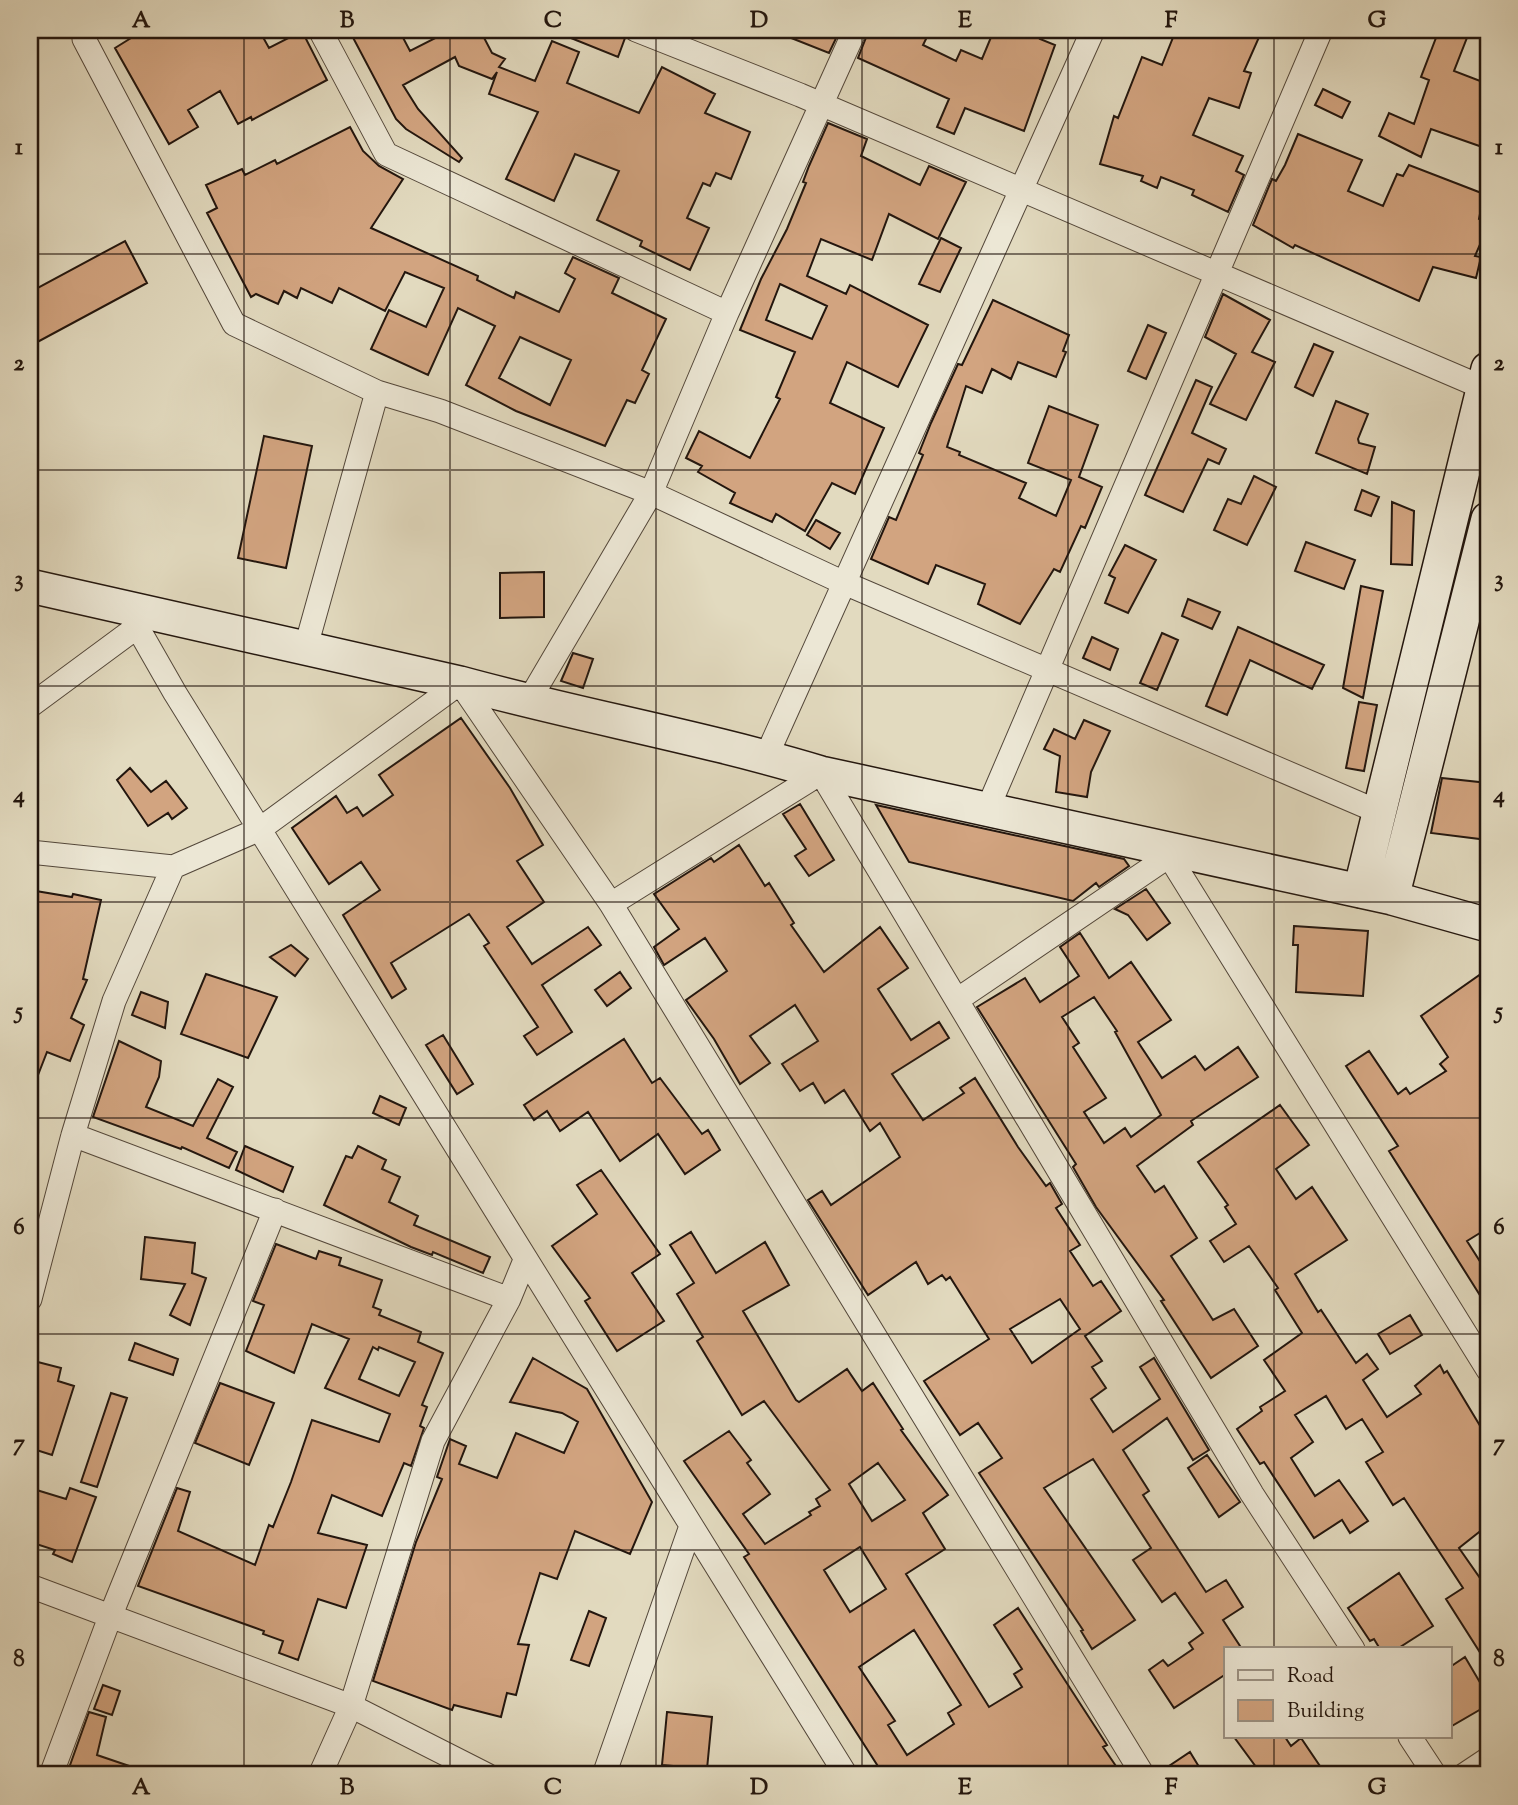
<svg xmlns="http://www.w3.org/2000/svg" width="1518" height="1805" font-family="'Sorts Mill Goudy',serif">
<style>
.building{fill:#d2a480;stroke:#23160e;stroke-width:2;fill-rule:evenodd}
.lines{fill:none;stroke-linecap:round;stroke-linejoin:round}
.street-casing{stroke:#53473a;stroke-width:25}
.secondary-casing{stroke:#23160e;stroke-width:36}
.street{stroke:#ece7d5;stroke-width:23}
.secondary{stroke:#ece7d5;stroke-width:33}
.grid{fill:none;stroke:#23160e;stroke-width:2;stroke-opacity:0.55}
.neatline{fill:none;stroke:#23160e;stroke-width:2.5}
.grid-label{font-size:23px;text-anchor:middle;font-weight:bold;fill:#23160e}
</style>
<rect width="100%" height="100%" fill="#e2dabf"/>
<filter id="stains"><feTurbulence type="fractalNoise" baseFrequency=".00286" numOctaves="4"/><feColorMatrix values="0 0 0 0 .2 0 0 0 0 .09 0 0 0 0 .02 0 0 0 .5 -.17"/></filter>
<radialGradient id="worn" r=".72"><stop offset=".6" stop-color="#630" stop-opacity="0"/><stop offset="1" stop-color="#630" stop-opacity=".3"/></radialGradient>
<!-- building -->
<path class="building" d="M144 30H259L269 48 302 31 327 80 252 120 251 117 238 124 220 91 188 110 198 127 169 144 115 48Z
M349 30H399L410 51 451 30H480L492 53 505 59 499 67 535 81 552 41 579 52 567 83 639 113 662 67 715 94 705 113 750 132 731 179 716 173 710 186 703 183 687 218 709 228 690 270 640 246 642 241 597 220 619 171 575 154 554 201 506 179 538 112 489 94 497 72 492 79 459 66 455 57 403 85 418 109 462 158 459 162 406 129 396 119Z
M551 30H610L625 38 618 57Z
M771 30H840L829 53Z
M869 30H912L927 37 923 45 956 61 961 50 982 59 994 30H1044L1040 39 1055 45 1024 131 965 108 954 134 937 127 949 99 858 58Z
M1176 30H1249L1260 35 1244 71 1251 73 1239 108 1209 98 1193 135 1243 156 1236 171 1244 175 1228 212 1192 195 1194 190 1161 177 1157 188 1141 181 1143 176 1100 164 1114 116 1118 118 1142 57 1162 65Z
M1439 30H1470L1454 71 1488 84V149L1431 129 1421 157 1379 136 1389 113 1414 124 1429 80 1421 77Z
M1323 89 1350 102 1342 118 1315 105Z
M828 123 867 139 861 156 920 185 929 166 966 182 938 239 889 214 872 260 821 239 807 276 846 294 850 285 928 325 898 387 847 362 830 403 884 428 855 494 832 483 805 531 776 514 772 522 730 503 735 493 698 472 702 466 686 458 699 431 750 458 780 399 776 397 795 352 740 330 761 279 787 229 806 183 803 182 809 166ZM780 284 827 306 812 339 766 320Z
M350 127 363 151 379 166 403 179 371 228 478 276 477 280 514 298 516 292 559 312 575 279 565 273 573 257 619 278 612 293 666 319 642 370 649 374 635 403 627 400 605 446 516 411 466 385 495 326 458 308 428 375 371 349 389 310 426 327 444 288 405 272 385 311 339 288 332 303 301 288 297 298 284 291 278 304 256 294 251 297 207 213 217 208 206 185 242 169 245 175 275 160 277 164ZM520 337 571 360 550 405 499 378Z
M1298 134 1362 160 1348 191 1383 206 1397 174 1403 176 1409 165 1484 194 1479 219 1488 223V226L1475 256 1481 257 1476 278 1433 267 1419 301 1295 245 1293 248 1253 225 1272 179 1276 181 1285 165Z
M941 238 961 248 940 292 919 284Z
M125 241 147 283 30 346V292Z
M1223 294 1270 320 1252 352 1275 362 1246 420 1210 404 1236 354 1205 337Z
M993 300 1069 335 1063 351 1066 352 1056 377 1018 362 1011 379 992 369 982 393 966 386 947 447 960 452 959 455 1026 483 1019 498 1056 516 1071 480 1028 463 1049 406 1098 425 1079 477 1102 487 1085 528 1081 526 1060 572 1054 569 1020 624 978 604 985 584 936 565 928 584 871 559 889 517 896 520 923 455 919 453 931 423 958 364 962 365Z
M1148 325 1166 333 1146 379 1128 371Z
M1314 344 1333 352 1313 396 1295 387Z
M1196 380 1212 387 1192 433 1226 449 1219 464 1208 459 1183 512 1145 495Z
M1336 401 1368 414 1358 439 1359 443 1375 447 1367 474 1316 453Z
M264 436 312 446 286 568 238 558Z
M1254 476 1276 487 1247 545 1214 530 1228 499 1241 504Z
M1362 490 1379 497 1371 516 1355 510Z
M1392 502 1414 511 1412 565 1391 564Z
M816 520 840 533 830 549 807 535Z
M1306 542 1355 560 1344 589 1295 571Z
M1125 545 1156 560 1128 613 1105 603 1115 578 1109 575Z
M544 572V617L500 618V573Z
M1361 586 1383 591 1363 698 1343 688Z
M1188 599 1220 612 1212 629 1182 616Z
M1238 627 1324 665 1312 689 1250 660 1227 715 1206 706Z
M1162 633 1178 640 1157 690 1140 683Z
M1092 637 1118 649 1110 670 1083 658Z
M573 653 593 659 583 688 561 681Z
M1359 702 1377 705 1364 771 1346 768Z
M461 718 510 788 543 845 517 861 544 902 507 927 532 964 588 927 601 945 542 985 572 1032 537 1055 524 1036 538 1027 484 946 489 943 469 914 391 963 406 989 392 998 343 915 380 890 361 862 329 884 292 828 336 796 347 813 357 807 363 816 393 795 379 775Z
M1084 720 1110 731 1091 772 1087 797 1056 792 1060 756 1044 749 1054 729 1075 739Z
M130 768 151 792 166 781 187 808 172 819 168 813 148 826 117 780Z
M1442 778 1488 783V840L1431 833Z
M800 804 834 860 809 876 795 856 806 849 783 814Z
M876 805 1124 859 1129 866 1099 887 1096 883 1073 901 909 862Z
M739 845 765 886 769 883 794 923 791 925 824 972 880 927 908 968 878 989 911 1040 939 1022 949 1038 892 1074 923 1120 964 1093 960 1088 975 1078 1018 1147 1046 1186 1050 1183 1062 1204 1056 1208 1080 1245 1070 1251 1093 1286 1101 1281 1121 1311 1085 1336 1102 1361 1092 1367 1106 1388 1091 1399 1113 1432 1160 1399 1140 1367 1154 1358 1209 1450 1193 1460 1167 1418 1123 1450 1149 1491 1143 1495 1206 1592 1226 1580 1243 1607 1223 1620 1242 1649H1226V1674L1174 1708 1149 1670 1163 1660 1168 1666 1193 1649 1189 1643 1203 1633 1175 1593 1162 1602 1133 1560 1151 1548 1093 1459 1044 1488 1135 1620 1092 1649 1081 1631 1083 1630 979 1473 1002 1458 978 1423 960 1435 924 1381 989 1339 950 1277 946 1280 942 1275 928 1284 916 1262 868 1295 808 1200 822 1191 831 1205 900 1157 880 1123 870 1131 844 1090 825 1103 813 1083 800 1091 782 1064 818 1041 795 1005 750 1036 770 1063 740 1084 714 1039 686 1000 727 971 705 938 664 965 654 947 679 929 654 894 711 858 714 862ZM1060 1299 1080 1329 1032 1363 1010 1329Z
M1146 889 1170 923 1147 940 1128 915 1115 909Z
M30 890 72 897 73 894 101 900 83 979 87 980 71 1018 84 1025 70 1061 47 1052 31 1093Z
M1294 926 1368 931 1363 996 1296 992 1298 945H1293Z
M1080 933 1109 978 1131 962 1171 1020 1138 1042 1162 1078 1195 1056 1205 1070 1238 1047 1258 1077 1191 1121 1193 1125 1137 1166 1155 1192 1164 1186 1197 1238 1171 1256 1213 1320 1234 1309 1258 1346 1211 1378 1161 1301 1164 1300 1096 1207 1073 1167 1076 1164 977 1007 1025 978 1040 1002 1079 976 1060 947ZM1094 997 1117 1031 1115 1032 1161 1115 1131 1137 1125 1128 1104 1143 1084 1112 1106 1098 1073 1047 1079 1043 1062 1017Z
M291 945 308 959 295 976 270 957Z
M1488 969V1228L1467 1241 1488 1274V1308L1389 1151 1398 1146 1346 1066 1369 1051 1398 1094 1406 1088 1410 1094 1446 1071 1440 1064 1448 1057 1421 1016Z
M620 972 631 988 607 1006 595 990Z
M206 974 277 997 248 1058 181 1034Z
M141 992 168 1002 165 1028 132 1015Z
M443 1035 473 1084 457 1094 426 1045Z
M624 1039 652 1083 660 1078 702 1134 708 1130 720 1150 685 1174 658 1134 620 1161 588 1112 560 1131 547 1111 534 1120 524 1105Z
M119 1041 161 1061 159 1077 146 1107 193 1126 218 1079 233 1087 207 1138 237 1152 229 1168 182 1147 181 1149 93 1117Z
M380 1096 406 1108 399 1125 373 1113Z
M1280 1105 1309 1145 1276 1169 1296 1199 1312 1187 1347 1240 1295 1274 1318 1312 1321 1310 1356 1363 1367 1354 1378 1369 1363 1380 1387 1417 1421 1394 1415 1386 1440 1365 1444 1373 1447 1371 1488 1439V1525L1459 1548 1480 1578 1488 1572V1665L1446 1599 1463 1588 1404 1498 1393 1505 1366 1462 1383 1452 1362 1419 1346 1429 1326 1396 1295 1415 1313 1442 1291 1458 1315 1496 1339 1480 1368 1521 1350 1533 1342 1520 1314 1538 1264 1462 1260 1464 1237 1429 1262 1411 1260 1407 1285 1391 1264 1360 1302 1333 1275 1290 1278 1288 1249 1246 1224 1262 1210 1241 1236 1224 1225 1207 1228 1205 1198 1162Z
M245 1146 293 1167 283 1192 236 1170Z
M358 1146 386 1160 382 1169 400 1177 389 1202 418 1216 414 1225 490 1257 483 1273 433 1252 432 1255 411 1247 324 1205 346 1156 352 1158Z
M601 1170 660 1254 632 1273 664 1321 617 1351 585 1301 590 1298 552 1246 597 1214 577 1185Z
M691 1232 716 1273 765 1242 789 1285 743 1311 796 1400 799 1402 847 1369 862 1391 873 1383 903 1429 901 1430 948 1495 923 1513 945 1549 906 1574 989 1707 1022 1687 1014 1674 1022 1669 994 1625 1018 1608 1107 1745 1103 1747 1122 1775H875L881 1771 744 1557 749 1554 684 1461 729 1431 751 1460 747 1463 770 1494 743 1514 765 1544 811 1515 809 1512 820 1506 816 1499 830 1490 764 1401 742 1415 697 1341 703 1337 677 1294 694 1283 670 1245ZM878 1463 905 1500 872 1521 849 1484ZM860 1547 886 1589 850 1612 824 1570ZM914 1630 961 1705 948 1713 954 1724 907 1755 888 1725 895 1721 859 1667Z
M145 1237 195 1243 192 1273 206 1278 190 1325 170 1315 185 1284 141 1279Z
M276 1244 316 1259 319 1251 341 1258 339 1265 382 1280 373 1307 381 1310 379 1315 421 1332 418 1342 443 1353 422 1405 427 1407 420 1426 424 1428 411 1466 404 1463 382 1516 332 1495 318 1533 367 1545 346 1608 318 1599 298 1660 279 1653 283 1641 263 1634 264 1631 138 1586 177 1488 190 1492 178 1531 255 1565 269 1525 273 1527 291 1482 312 1420 379 1442 390 1414 325 1388 349 1339 312 1324 294 1373 246 1351 264 1305 253 1301ZM373 1347 378 1350 379 1347 415 1362 399 1396 359 1379Z
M1410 1315 1422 1335 1390 1354 1378 1334Z
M135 1343 178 1359 173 1375 129 1360Z
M533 1358 587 1389 652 1502 630 1554 575 1531 557 1579 540 1573 518 1644 529 1645 516 1695 507 1693 501 1717 454 1705 452 1710 373 1681 416 1542 442 1479 437 1477 450 1439 466 1446 459 1464 497 1478 516 1433 564 1453 578 1422 562 1413 510 1402Z
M30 1360 61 1368 58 1381 74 1386 52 1455 30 1448Z
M220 1383 274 1403 249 1465 195 1443Z
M111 1393 127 1398 97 1487 81 1482Z
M1207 1455 1240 1502 1219 1517 1188 1468Z
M30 1488 66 1499 70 1488 96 1497 72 1562 53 1554 55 1550 30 1542Z
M1399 1573 1433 1626 1397 1649H1380L1374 1639 1370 1641 1348 1608Z
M589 1611 606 1618 589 1666 571 1660Z
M1465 1657 1488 1696V1705L1450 1727V1667Z
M103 1685 120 1691 112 1715 94 1709Z
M89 1712 106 1717 97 1755 147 1772V1775H90L69 1768Z
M667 1712 712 1717 707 1769 662 1765Z
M1234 1737H1285L1291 1746 1301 1738 1326 1775H1262Z
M1190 1752 1204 1775H1157V1774Z"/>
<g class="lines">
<defs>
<path id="street" d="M320 30 386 154 727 313
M636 30 800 95 1484 388
M84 39 234 324 377 392 440 411 651 493 842 582 1379 812
M127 609 175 693 846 1775
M305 650 377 392
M528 702 651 493 727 313 855 30
M30 706 137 627
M766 757 1093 30
M988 808 1321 30
M1170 849 1169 856 1488 1370
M30 852 173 867 260 829 460 683 611 904 1143 1775
M611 904 821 773 1252 1494 1353 1649
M957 1000 1169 856
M73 1135 509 1299
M30 1299 73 1135 114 1001 173 867
M30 1586 351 1706 487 1775
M1410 1737 1435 1775
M51 1775 110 1617 275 1210
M320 1775 351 1706 433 1441 509 1299 525 1260
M604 1775 691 1526
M1464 1775 1488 1759"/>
<path id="secondary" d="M30 586 460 683C580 716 702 737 821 773L1392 898 1488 925
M1360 891 1488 369
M1392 898 1488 519"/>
</defs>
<!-- street casing -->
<use href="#street" class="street-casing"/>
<!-- secondary casing -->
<use href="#secondary" class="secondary-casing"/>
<!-- street -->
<use href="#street" class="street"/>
<!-- secondary -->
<use href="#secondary" class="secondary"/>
</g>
<!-- grid -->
<path class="grid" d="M244 30V1775M450 30V1775M656 30V1775M862 30V1775M1068 30V1775M1274 30V1649M30 254H1488M30 470H1488M30 686H1488M30 902H1488M30 1118H1488M30 1334H1488M30 1550H1488M1274 1737V1775"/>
<!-- margin -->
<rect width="1518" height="1805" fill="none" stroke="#e2dabf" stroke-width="77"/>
<!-- legend -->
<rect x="1224" y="1647" width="228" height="91" fill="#ece7d5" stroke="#9c9385" stroke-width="2"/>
<rect x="1238" y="1670" width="35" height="10" fill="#ece7d5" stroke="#9c9385" stroke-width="2"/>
<text x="1287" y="1682" font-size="21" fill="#23160e">Road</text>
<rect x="1238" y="1700" width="35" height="21" fill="#d2a480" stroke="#9c9385" stroke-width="2"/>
<text x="1287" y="1717" font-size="21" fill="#23160e">Building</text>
<rect x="38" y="38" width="1442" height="1728" class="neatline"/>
<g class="grid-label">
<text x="141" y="27">A</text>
<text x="347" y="27">B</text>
<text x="553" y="27">C</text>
<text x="759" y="27">D</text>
<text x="965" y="27">E</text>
<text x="1171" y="27">F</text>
<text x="1377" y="27">G</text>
<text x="19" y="154">1</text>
<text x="1499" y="154">1</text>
<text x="19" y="370">2</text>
<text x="1499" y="370">2</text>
<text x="19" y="586">3</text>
<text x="1499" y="586">3</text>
<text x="19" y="802">4</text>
<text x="1499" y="802">4</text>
<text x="19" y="1018">5</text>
<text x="1499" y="1018">5</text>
<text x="19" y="1234">6</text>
<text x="1499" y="1234">6</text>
<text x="19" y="1450">7</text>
<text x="1499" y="1450">7</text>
<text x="19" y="1666">8</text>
<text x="1499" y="1666">8</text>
<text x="141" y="1794">A</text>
<text x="347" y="1794">B</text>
<text x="553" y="1794">C</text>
<text x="759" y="1794">D</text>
<text x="965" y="1794">E</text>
<text x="1171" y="1794">F</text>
<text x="1377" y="1794">G</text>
</g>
<rect width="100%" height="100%" filter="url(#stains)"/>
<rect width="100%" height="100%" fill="url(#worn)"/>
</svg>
